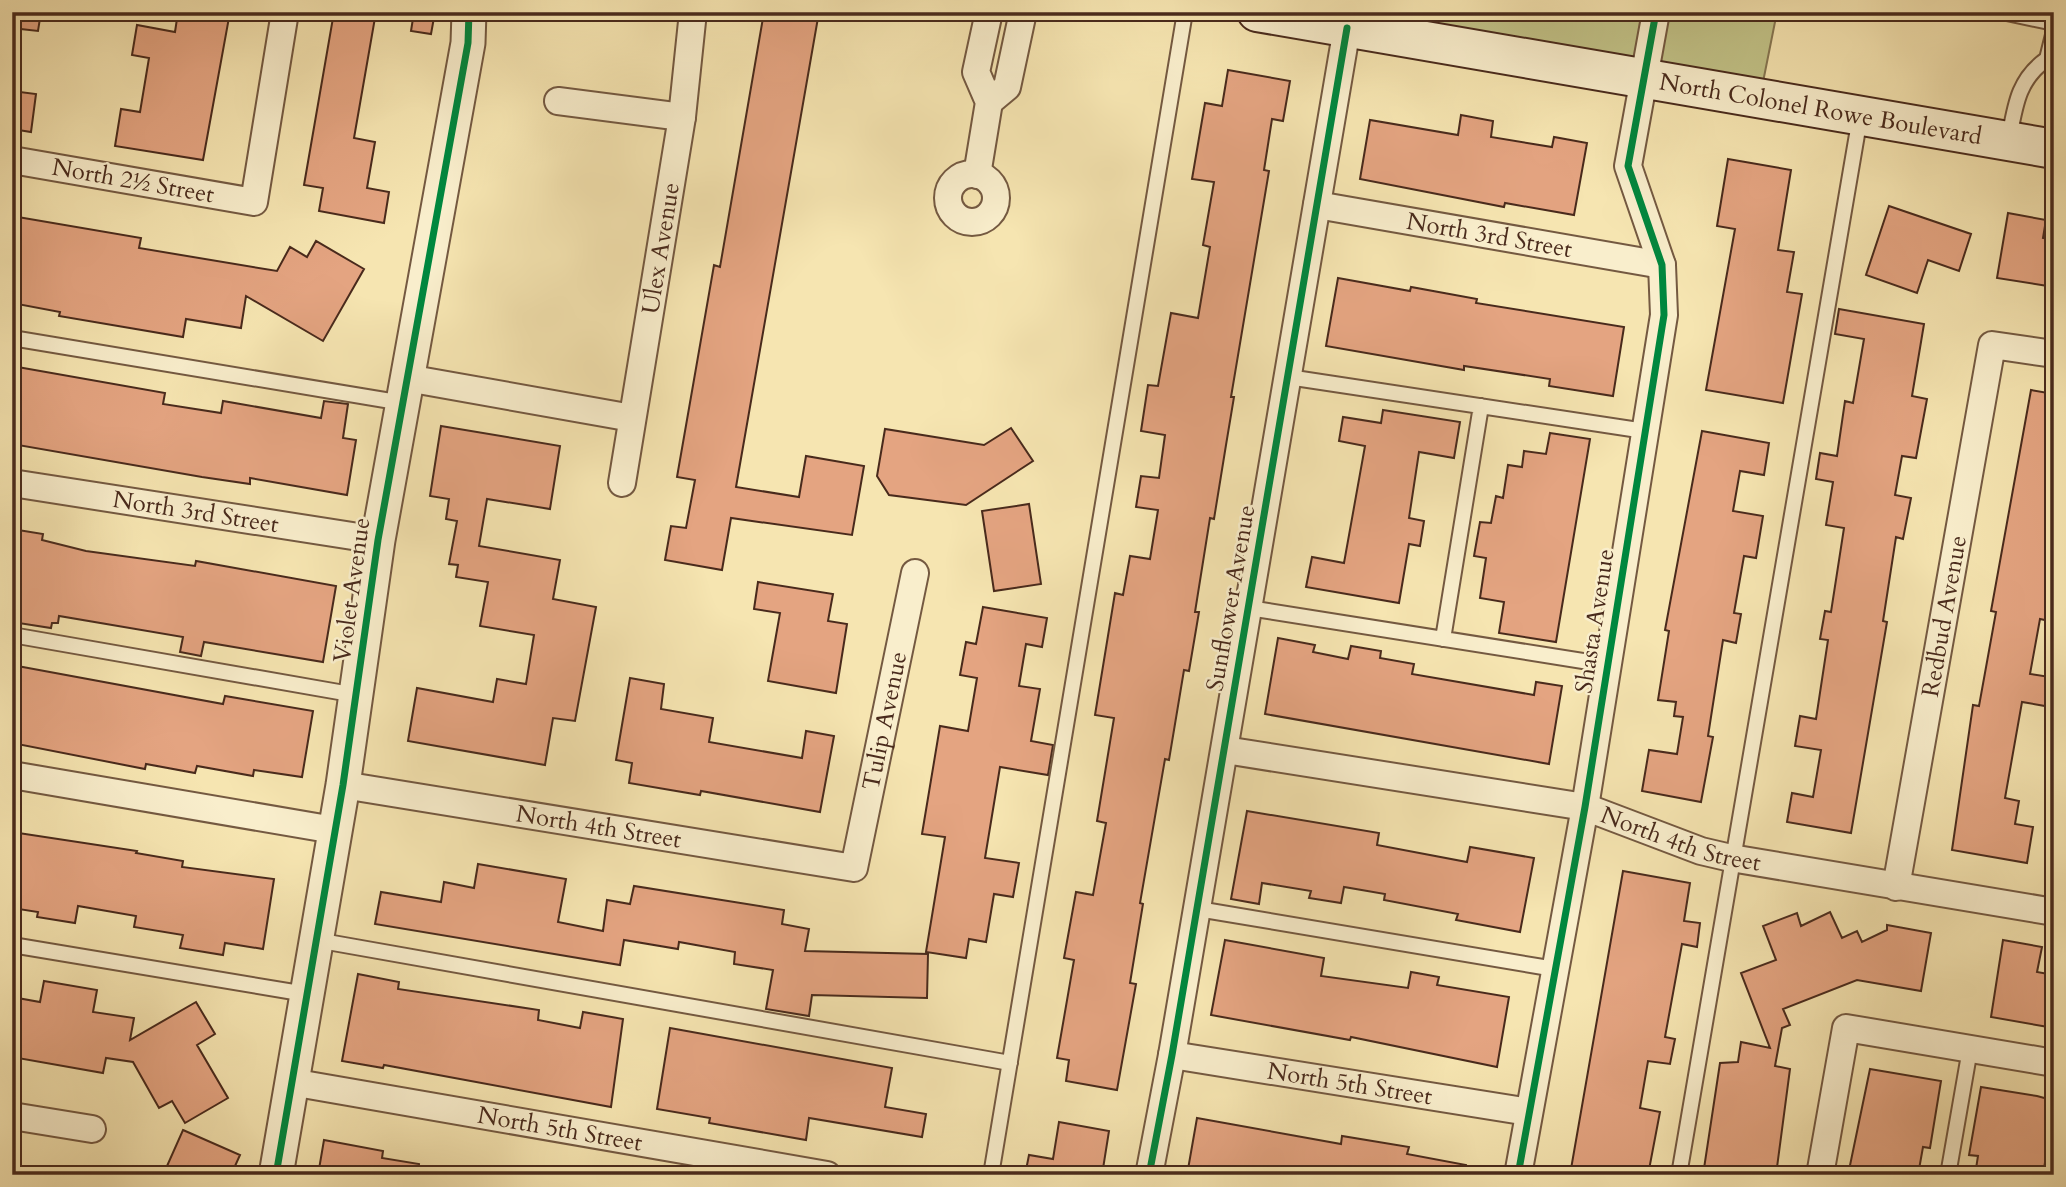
<svg xmlns="http://www.w3.org/2000/svg" width="2066" height="1187" font-family="Cardo,serif">
<style>
.green{fill:#c2c388;stroke:#867652;stroke-width:2}
.building{fill:#e4a481;stroke:#492a1c;stroke-width:2}
.lines{fill:none;stroke-linecap:round;stroke-linejoin:round}
.service-casing{stroke:#745941;stroke-width:18}
.minor-casing{stroke:#745941;stroke-width:30}
.tertiary-casing{stroke:#745941;stroke-width:37}
.secondary-casing{stroke:#492a1c;stroke-width:42}
.service{stroke:#f9eecc;stroke-width:14}
.minor{stroke:#f9eecc;stroke-width:26}
.tertiary{stroke:#f9eecc;stroke-width:33}
.secondary{stroke:#f9eecc;stroke-width:38}
.cycleway-casing{stroke:#f9eecc;stroke-width:11}
.cycleway{stroke:#00873e;stroke-width:7}
.labels{text-anchor:middle;dominant-baseline:central;stroke-width:5;stroke-linejoin:round;paint-order:stroke}
.street-label{font-size:24px;fill:#492a1c;stroke:#f9eecc}
</style>
<rect width="100%" height="100%" fill="#f6e5b1"/>
<filter id="stains"><feTurbulence type="fractalNoise" baseFrequency=".00286" numOctaves="4"/><feColorMatrix values="0 0 0 0 .2 0 0 0 0 .09 0 0 0 0 .02 0 0 0 .5 -.17"/></filter>
<radialGradient id="worn" r=".72"><stop offset=".6" stop-color="#630" stop-opacity="0"/><stop offset="1" stop-color="#630" stop-opacity=".3"/></radialGradient>
<!-- green -->
<path class="green" d="M1273 12H1777L1760 97Z"/>
<!-- building -->
<path class="building" d="M12 12H41L38 31 12 28Z
M178 12H230L203 160 115 146 121 109 140 112 149 58 132 55 137 25 175 32Z
M334 12H376L354 138 375 142 367 188 389 192 384 223 319 211 323 188 304 185Z
M414 12H435L431 34 411 31Z
M764 12H819L736 487 799 497 806 456 864 466 852 535 731 518 722 570 665 560 671 526 686 528 695 480 677 477 714 265 720 267Z
M1228 70 1290 81 1283 121 1272 119 1264 170 1269 171 1231 397H1234L1226 445 1214 519 1210 518 1195 612H1199L1189 671 1184 670 1169 760 1165 759 1140 903 1143 904 1130 983 1136 984 1117 1090 1066 1081 1069 1060 1057 1058 1074 960 1064 958 1076 892 1093 895 1106 823 1097 821 1114 718 1095 715 1115 593 1123 595 1130 556 1150 559 1158 510 1136 507 1141 476 1159 478 1165 435 1141 431 1148 385 1158 386 1171 313 1198 318 1210 247 1203 245 1214 182 1192 179 1205 103 1222 106Z
M12 91 36 94 31 132 12 129Z
M1461 115 1493 121 1491 137 1552 147 1554 137 1587 143 1574 215 1505 203 1504 207 1360 179 1370 120 1458 135Z
M1728 159 1791 170 1778 250 1794 252 1787 292 1802 294 1783 403 1706 390 1735 229 1717 226Z
M1889 206 1971 234 1959 271 1928 260 1917 293 1866 275Z
M2008 213 2046 220 2043 238 2054 240V287L1997 278Z
M12 216 141 238 139 248 277 271 290 247 307 257 316 241 364 269 323 341 246 296 241 328 186 319 183 337 59 316 60 312 12 303Z
M1338 278 1410 291 1411 287 1477 299 1476 303 1624 327 1613 396 1549 386 1550 379 1464 366V370L1326 346Z
M1839 309 1924 324 1912 396 1927 399 1916 458 1902 456 1895 495 1911 498 1903 539 1896 537 1883 621 1887 622 1851 833 1787 822 1792 793 1813 797 1821 750 1795 746 1800 716 1816 719 1828 640 1820 639 1825 611 1831 612 1844 528 1826 525 1833 482 1816 479 1820 453 1837 456 1845 401 1853 403 1864 339 1835 334Z
M12 366 165 393 163 404 221 413 223 401 321 418 324 401 348 404 343 438 356 440 347 495 250 478V484L202 477 12 444Z
M2031 390 2054 394V622L2040 619 2030 674 2050 677 2045 706 2022 702 2005 798 2019 801 2015 824 2033 827 2027 863 1952 850 1973 705 1979 706 1996 612 1991 611Z
M1383 410 1460 422 1454 458 1419 452 1409 518 1424 521 1420 546 1409 544 1399 603 1306 587 1312 557 1344 563 1365 446 1339 441 1343 417 1381 423Z
M441 426 560 446 550 509 487 499 479 546 560 560 553 599 596 607 575 721 553 718 545 765 408 741 417 688 493 702 497 679 526 684 534 635 480 626 488 582 456 577 458 565 449 564 457 521 446 519 449 499 430 496Z
M1011 428 1033 461 966 505 889 495 877 476 885 429 984 445Z
M1702 431 1769 443 1764 475 1740 471 1733 511 1763 516 1756 558 1744 556 1734 613 1741 614 1736 643 1723 640 1708 736 1713 737 1701 802 1642 791 1649 750 1677 754 1683 717 1674 716 1676 702 1658 700 1669 631 1665 630Z
M1550 433 1590 439 1556 642 1499 633 1504 602 1480 598 1486 558 1474 556 1480 522 1491 523 1496 496 1503 498 1508 465 1522 467 1524 451 1546 454Z
M1029 504 1041 584 994 591 982 511Z
M12 529 43 534 42 540 86 551 195 566 196 561 336 586 323 662 204 642 201 656 180 652 183 637 59 616 58 623H52L51 628 12 622Z
M758 582 833 594 828 621 847 624 836 693 768 681 780 613 754 609Z
M983 607 1047 618 1042 647 1026 644 1019 686 1040 689 1031 741 1053 745 1048 775 1000 767 985 858 1019 863 1013 897 994 894 986 942 969 939 966 958 926 952 945 837 922 834 940 726 968 731 977 678 960 675 966 642 976 644Z
M1278 638 1315 645 1313 652 1348 659 1351 646 1381 651 1380 658 1414 664 1412 674 1534 695 1536 682 1562 686 1549 764 1265 714Z
M12 665 223 704 225 696 313 711 302 777 254 770 253 776 197 766 195 773 146 764 145 769 12 743Z
M630 678 664 684 661 709 713 718 709 742 802 758 806 731 834 736 820 812 701 791 700 795 629 783 632 763 616 760Z
M1247 811 1379 833 1377 845 1467 862 1470 847 1534 858 1520 932 1456 920 1458 914 1384 900 1385 894 1344 887 1341 903 1309 898 1311 891 1262 883 1259 904 1231 899Z
M12 832 137 851 136 853 183 861 182 867 274 879 263 949 225 943 223 955 180 948 183 935 134 927 136 916 78 906 75 923 37 917 38 912 12 908Z
M478 864 566 879 558 922 603 931 607 900 630 904 634 886 784 910 782 924 809 929 805 951 928 954 927 998 812 995 809 1016 766 1009 773 970 734 964 735 952 679 942 678 949 624 940 620 965 375 924 381 892 441 902 444 882 474 888Z
M1623 871 1690 883 1684 921 1700 923 1697 947 1682 944 1665 1037 1675 1039 1670 1064 1648 1061 1640 1108 1660 1112 1648 1175H1606L1571 1169Z
M1830 912 1842 938 1857 931 1862 942 1887 930V925L1931 933 1921 991 1857 980 1783 1009 1790 1025 1782 1028 1775 1066 1790 1069 1776 1175H1703L1720 1063 1738 1062 1741 1042 1770 1048 1741 973 1776 960 1763 926 1797 913 1801 926Z
M1225 940 1324 958 1321 976 1408 988 1411 972 1439 977 1437 985 1509 997 1497 1067 1351 1037 1350 1040 1211 1015Z
M2003 940 2042 947 2037 972 2054 975V1028L1991 1017Z
M358 974 399 982 398 989 539 1010 538 1020 580 1028 583 1012 623 1019 611 1107 384 1065 383 1068 342 1061Z
M44 981 97 990 93 1012 134 1018 130 1040 196 1002 215 1034 197 1045 228 1098 185 1123 172 1101 159 1108 133 1062 106 1058 103 1073 12 1057V997L40 1002Z
M670 1028 892 1068 885 1107 926 1114 922 1137 809 1118 806 1140 709 1123 710 1118 657 1109Z
M1870 1069 1941 1081 1930 1148 1923 1147 1918 1175H1848Z
M1981 1087 2037 1096 2048 1099 2047 1105 2054 1106 2043 1175H1975L1978 1156 1969 1155Z
M1197 1118 1341 1144 1342 1136 1409 1147 1407 1154 1466 1165 1465 1175H1253L1213 1168 1212 1175H1187Z
M1059 1122 1109 1131 1102 1175H1025L1029 1155 1053 1159Z
M183 1130 240 1155 231 1175H163Z
M324 1140 383 1151 382 1158 419 1164 418 1175H318Z"/>
<g class="lines">
<defs>
<path id="service" d="M2002 12 2054 23
M2009 139C2015 106 2018 79 2047 59L2054 31
M12 338 403 403
M1288 377 1645 431
M1249 608 1608 665
M12 635 356 695
M1443 639 1481 406
M1198 909 1555 969
M316 940 1010 1063
M12 945 306 994
M991 1175 1185 12
M1679 1175 1860 117
M1948 1175 1970 1049"/>
<g id="minor">
<path d="M558 101 682 117"/>
<path d="M989 102 1007 87 1023 12"/>
<path d="M12 160 254 202 285 12"/>
<circle cx="972" cy="198" r="24"/>
<path d="M977 175 989 102 976 72 989 12"/>
<path id="s1" d="M1317 205 1662 265"/>
<path d="M407 378 632 418"/>
<path id="s2" d="M12 483 378 540"/>
<path id="s3" d="M622 483 682 117 693 12"/>
<path id="s4" d="M1225 750 1585 807 1701 851 1731 858 2054 912"/>
<path d="M12 775 334 830"/>
<path id="s5" d="M343 785 854 868 915 573"/>
<path id="s6" d="M1896 887 1992 345 2054 354"/>
<path id="s7" d="M1172 1055 1529 1112"/>
<path id="s8" d="M291 1082 827 1175"/>
<path d="M12 1116 92 1129"/>
<path d="M1149 1175 1172 1055 1347 28"/>
<path d="M1518 1175 1585 807 1664 315 1662 265 1628 166 1656 12"/>
<path d="M1820 1175 1846 1028 2054 1063"/>
</g>
<path id="tertiary" d="M276 1175 343 785 378 540 468 43 469 12"/>
<g id="secondary">
<path id="s9" d="M1257 12 2054 149"/>
</g>
</defs>
<!-- service casing -->
<use href="#service" class="service-casing"/>
<!-- minor casing -->
<use href="#minor" class="minor-casing"/>
<!-- tertiary casing -->
<use href="#tertiary" class="tertiary-casing"/>
<!-- secondary casing -->
<use href="#secondary" class="secondary-casing"/>
<!-- service -->
<use href="#service" class="service"/>
<!-- minor -->
<use href="#minor" class="minor"/>
<!-- tertiary -->
<use href="#tertiary" class="tertiary"/>
<!-- secondary -->
<use href="#secondary" class="secondary"/>
<defs>
<path id="cycleway" d="M276 1175 343 785 378 540 468 43 469 12
M1149 1175 1172 1055 1347 28
M1518 1175 1585 807 1664 315 1662 265 1628 166 1656 12"/>
</defs>
<!-- cycleway casing -->
<use href="#cycleway" class="cycleway-casing"/>
<!-- cycleway -->
<use href="#cycleway" class="cycleway"/>
</g>
<g class="labels">
<!-- street labels -->
<g class="street-label">
<text stroke="none"><textPath href="#s9" startOffset="572">North Colonel Rowe Boulevard</textPath></text>
<text transform="translate(133 181) rotate(10)">North 2½ Street</text>
<text stroke="none"><textPath href="#s1" startOffset="175">North 3rd Street</textPath></text>
<text stroke="none"><textPath href="#s3" startOffset="238">Ulex Avenue</textPath></text>
<text stroke="none"><textPath href="#s2" startOffset="186">North 3rd Street</textPath></text>
<text transform="translate(352 590) rotate(-82)">Violet Avenue</text>
<text transform="translate(1231 598) rotate(-80)">Sunflower Avenue</text>
<text stroke="none"><textPath href="#s6" startOffset="275">Redbud Avenue</textPath></text>
<text transform="translate(1595 621) rotate(-81)">Shasta Avenue</text>
<text stroke="none"><textPath href="#s5" startOffset="668">Tulip Avenue</textPath></text>
<text stroke="none"><textPath href="#s5" startOffset="259">North 4th Street</textPath></text>
<text stroke="none"><textPath href="#s4" startOffset="466">North 4th Street</textPath></text>
<text stroke="none"><textPath href="#s7" startOffset="180">North 5th Street</textPath></text>
<text stroke="none"><textPath href="#s8" startOffset="273">North 5th Street</textPath></text>
</g>
</g>
<!-- margin -->
<rect width="2066" height="1187" fill="none" stroke="#f6e5b1" stroke-width="42"/>
<rect x="14" y="14" width="2038" height="1159" fill="none" stroke="#492a1c" stroke-width="3.5"/>
<rect x="21" y="21" width="2024" height="1145" fill="none" stroke="#492a1c" stroke-width="2"/>
<rect width="100%" height="100%" filter="url(#stains)"/>
<rect width="100%" height="100%" fill="url(#worn)"/>
</svg>
